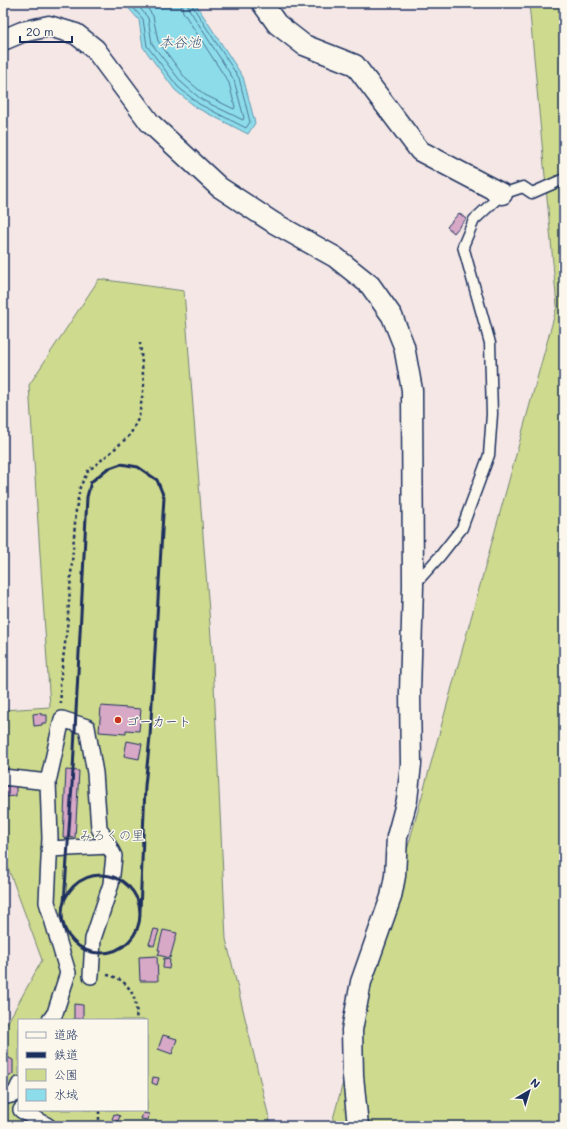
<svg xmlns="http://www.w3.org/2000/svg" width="567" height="1129" font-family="Mali,'Klee One',sans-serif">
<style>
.green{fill:#ceda8d;stroke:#748476;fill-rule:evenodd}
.water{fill:#8ddcea;stroke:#5f97b2}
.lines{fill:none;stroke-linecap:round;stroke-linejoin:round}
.shore{stroke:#497496;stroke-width:1}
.building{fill:#d8a8c7;stroke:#1b2f5e}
.service-casing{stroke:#1b2f5e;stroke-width:13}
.pedestrian-casing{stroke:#1b2f5e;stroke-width:18}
.minor-casing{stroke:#1b2f5e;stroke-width:23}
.path{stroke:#1b2f5e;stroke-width:2.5;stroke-dasharray:3 3;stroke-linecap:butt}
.service{stroke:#fbf7ec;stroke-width:10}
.pedestrian{stroke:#fbf7ec;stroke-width:15}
.minor{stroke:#fbf7ec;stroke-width:20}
.rail{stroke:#1b2f5e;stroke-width:3}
.poi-dot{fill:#c8321e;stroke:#fbf7ec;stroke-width:1.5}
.labels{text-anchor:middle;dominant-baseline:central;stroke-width:3;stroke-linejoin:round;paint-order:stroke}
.poi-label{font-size:13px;fill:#1b2f5e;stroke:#fbf7ec;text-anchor:start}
.park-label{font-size:13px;fill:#485a6a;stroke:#fbf7ec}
.water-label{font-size:14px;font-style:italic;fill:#385a81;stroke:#fbf7ec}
</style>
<rect width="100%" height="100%" fill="#f4e7e5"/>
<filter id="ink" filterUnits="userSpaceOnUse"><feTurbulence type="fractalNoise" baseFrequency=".025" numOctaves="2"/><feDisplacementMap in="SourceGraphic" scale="8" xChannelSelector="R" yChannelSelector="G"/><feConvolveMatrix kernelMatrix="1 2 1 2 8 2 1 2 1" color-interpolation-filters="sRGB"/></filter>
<g filter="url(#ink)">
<!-- green -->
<path class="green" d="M529 3H564V1126H331L557 306Z
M99 279 184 291 213 663 226 939 271 1126H3V1031L42 960 3 854V710L50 707 29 385ZM19 1020H147V1110H19Z"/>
<!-- water -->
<path class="water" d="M124 3H195L243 77 255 123 248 134 197 108 175 90 143 47 139 20Z"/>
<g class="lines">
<!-- shore -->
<path class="shore" d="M129 3 143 19 147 46 178 87 199 104 246 128 250 122 239 78 193 7 192 3
M136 3 148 18 152 44 182 83 202 100 243 120 244 118 234 80 189 9 187 3
M144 3 153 16 158 41 186 79 205 95 234 109 235 107 229 83 183 12 181 3"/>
</g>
<!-- building -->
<path class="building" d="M459 213 466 219 454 233 447 227Z
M101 706 141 709 139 731 126 730V734L99 732Z
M41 713V715H47V723H42V725L34 726 33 714Z
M127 741 142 744 139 759 124 756Z
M66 770 79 771 75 838 63 837Z
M3 786H16V796L3 797Z
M154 929 159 930 154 946 149 944Z
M163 930 177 933 170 958 158 955 160 950H158Z
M157 956 158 981H140L139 957Z
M164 958 170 960 169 969 163 968Z
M74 1004 83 1005V1019H74Z
M163 1035 177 1039 172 1054 158 1049Z
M3 1055 13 1060V1074L3 1080Z
M153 1077 159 1078 157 1085 152 1083Z
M143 1113 149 1114 148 1120 141 1119Z
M114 1114 120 1116 118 1121 112 1119Z
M6 1121 15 1126H3Z"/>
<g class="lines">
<defs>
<path id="service" d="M414 585 440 556 462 528 489 455 492 414 490 343 463 246 474 220 502 194 523 187 532 193 564 179"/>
<path id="pedestrian" d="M3 777 48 782
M49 849 109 846 114 856 111 884 93 939 91 976
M50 1020 55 1013 68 973 47 902 50 838 48 782 62 719 87 727 95 773 99 828 109 846
M3 1097 15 1094 19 1085
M21 1110 48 1126"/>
<path id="minor" d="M262 3 277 24 304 45 355 65 420 151 502 194
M3 40 22 32 49 26 76 34 95 49 150 123 219 187 274 223 335 257 370 285 392 316 404 346 412 390 413 586 410 692 411 764 407 800 397 837 395 876 391 897 361 982 352 1030 353 1076 358 1126"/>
</defs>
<!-- service casing -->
<use href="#service" class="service-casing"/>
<!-- pedestrian casing -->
<use href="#pedestrian" class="pedestrian-casing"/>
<!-- minor casing -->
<use href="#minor" class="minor-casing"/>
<!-- path -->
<path class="path" d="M61 704 60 683 67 628 76 510 80 487 88 471 110 453 130 435 139 417 144 385 140 343
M107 975C129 978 139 1000 136 1020
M99 1126V1110"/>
<!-- service -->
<use href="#service" class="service"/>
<!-- pedestrian -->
<use href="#pedestrian" class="pedestrian"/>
<!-- minor -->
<use href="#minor" class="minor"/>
<!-- rail -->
<path class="rail" d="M62 914a39 39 0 1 1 78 0a39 39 0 1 1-78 0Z
M64 903 73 770 87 497 91 482 107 469 121 464 138 467 157 480 164 497 150 737 145 786 140 912"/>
</g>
</g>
<!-- markers -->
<circle class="poi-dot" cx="118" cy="720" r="4"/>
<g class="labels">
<!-- poi labels -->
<g class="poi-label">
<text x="126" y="720">ゴーカート</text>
</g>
<!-- park labels -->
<g class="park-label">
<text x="112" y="834">みろくの里</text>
</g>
<!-- water labels -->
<g class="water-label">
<text x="180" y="41">本谷池</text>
</g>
</g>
<!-- margin -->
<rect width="567" height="1129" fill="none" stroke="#fbf7ec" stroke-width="16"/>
<rect x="8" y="8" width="551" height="1113" fill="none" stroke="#1b2f5e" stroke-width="1.5" filter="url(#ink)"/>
<!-- legend -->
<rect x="18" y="1019" width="130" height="92" fill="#fbf7ec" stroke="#a1a7b3"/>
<rect x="26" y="1032" width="20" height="6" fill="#fbf7ec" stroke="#a1a7b3"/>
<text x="54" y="1039" font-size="12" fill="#1b2f5e">道路</text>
<rect x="26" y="1052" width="20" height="6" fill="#1b2f5e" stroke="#a1a7b3"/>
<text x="54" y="1059" font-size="12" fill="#1b2f5e">鉄道</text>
<rect x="26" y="1069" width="20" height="12" fill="#ceda8d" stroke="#a1a7b3"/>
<text x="54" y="1079" font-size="12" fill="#1b2f5e">公園</text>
<rect x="26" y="1089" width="20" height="12" fill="#8ddcea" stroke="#a1a7b3"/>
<text x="54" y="1099" font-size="12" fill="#1b2f5e">水域</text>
<!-- north arrow -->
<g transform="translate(529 1091) rotate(38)" stroke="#fbf7ec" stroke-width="3" paint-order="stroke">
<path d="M0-3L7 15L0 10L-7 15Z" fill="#1b2f5e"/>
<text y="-6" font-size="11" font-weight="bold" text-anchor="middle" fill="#1b2f5e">N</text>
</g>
<!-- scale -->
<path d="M20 36v6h52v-6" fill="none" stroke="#1b2f5e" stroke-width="2"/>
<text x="26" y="36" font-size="12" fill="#1b2f5e" stroke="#fbf7ec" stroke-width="3" paint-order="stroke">20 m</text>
</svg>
